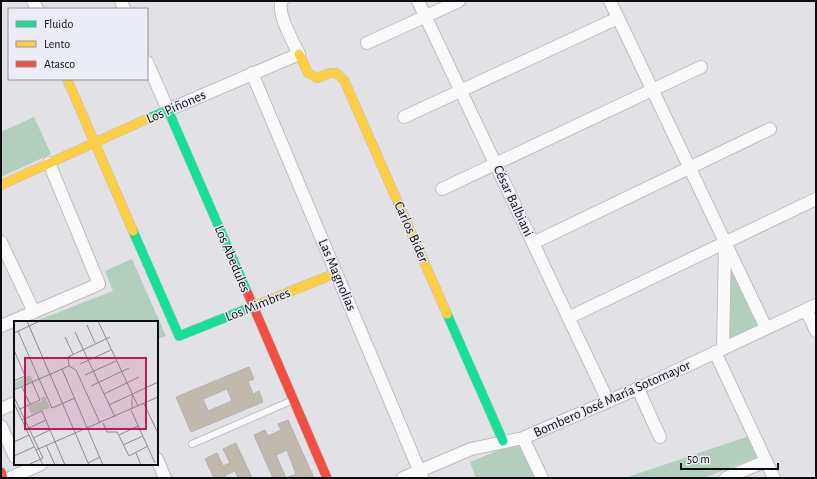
<svg xmlns="http://www.w3.org/2000/svg" width="817" height="479" font-family="'Alegreya Sans',sans-serif">
<style>
.green{fill:#b2cebc}
.building{fill:#c1b9ad;stroke:#b2b1b2;fill-rule:evenodd}
.lines{fill:none;stroke-linecap:round;stroke-linejoin:round}
.lane-casing{stroke:#bdbdc1;stroke-width:8}
.street-casing{stroke:#bdbdc1;stroke-width:14}
.fast-casing{stroke:#bdbdc1;stroke-width:10}
.slow-casing{stroke:#bdbdc1;stroke-width:10}
.jam-casing{stroke:#bdbdc1;stroke-width:10}
.lane{stroke:#fafafb;stroke-width:6}
.street{stroke:#fafafb;stroke-width:12}
.fast{stroke:#16e098;stroke-width:9}
.slow{stroke:#ffcf43;stroke-width:9}
.jam{stroke:#f24e42;stroke-width:9}
.labels{text-anchor:middle;dominant-baseline:central;stroke-width:3;stroke-linejoin:round;paint-order:stroke}
.street-label{font-size:14px;fill:#0d0e11;stroke:#ebecf6}
.inset-road{fill:none;stroke:#8c8d91;stroke-width:1}
.view{fill:#c2185b;fill-opacity:0.15;stroke:#c2185b;stroke-width:2}
.inset-edge{fill:none;stroke:#0d0e11;stroke-width:2}
</style>
<rect width="100%" height="100%" fill="#e1e1e6"/>
<!-- green -->
<path class="green" d="M34 117 51 154 1 177V132Z
M731 251 763 330 725 348Z
M132 259 166 336 157 339V322H33L113 291 105 271Z
M752 435 760 456 704 478H625Z
M514 444 523 449 538 478H476L470 462Z"/>
<!-- building -->
<path class="building" d="M249 367 254 379 248 381 253 394 259 391 263 402 191 432 176 397ZM227 389 232 401 208 411 203 399Z
M288 420 314 478H286L296 474 287 450 276 455 286 478H273L254 435 265 430 268 436 281 430 278 424Z
M236 443 252 478H238L235 471 225 475 226 478H214L205 459 217 453 223 466 230 463 223 449Z"/>
<g class="lines">
<defs>
<path id="lane" d="M192 444 293 400"/>
<path id="street" d="M33 1 37 9
M121 1 124 9
M418 1 608 401
M610 1 766 328
M367 43 459 1
M147 62 168 110 299 54C293 42 276 12 282 1
M252 73 422 477
M404 117 618 18
M442 189 701 67
M1 242 34 312
M533 243 770 129
M806 310 816 331
M568 318 816 199
M1 326 99 284 49 163
M723 349 725 246
M715 352 774 478
M638 389 660 437
M1 409 15 403
M1 426 15 457
M523 438 542 478
M157 459 165 478
M10 478 41 464
M403 478 471 449 523 438 646 385 816 305
M726 478 766 461"/>
<path id="fast" d="M149 118 168 110 248 294
M133 231 179 336 254 306
M447 314 503 441"/>
<path id="slow" d="M299 54 308 73 317 78 330 73H336L344 80 447 314
M67 79 133 231
M1 185 149 118
M254 306 336 273"/>
<path id="jam" d="M248 294 327 478
M1 472 3 478"/>
</defs>
<!-- lane casing -->
<use href="#lane" class="lane-casing"/>
<!-- street casing -->
<use href="#street" class="street-casing"/>
<!-- fast casing -->
<use href="#fast" class="fast-casing"/>
<!-- slow casing -->
<use href="#slow" class="slow-casing"/>
<!-- jam casing -->
<use href="#jam" class="jam-casing"/>
<!-- lane -->
<use href="#lane" class="lane"/>
<!-- street -->
<use href="#street" class="street"/>
<!-- fast -->
<use href="#fast" class="fast"/>
<!-- slow -->
<use href="#slow" class="slow"/>
<!-- jam -->
<use href="#jam" class="jam"/>
</g>
<g class="labels">
<!-- street labels -->
<g class="street-label">
<text transform="translate(176 107) rotate(-24)">Los Piñones</text>
<text transform="translate(513 201) rotate(65)">César Balbiani</text>
<text transform="translate(411 232) rotate(66)">Carlos Bider</text>
<text transform="translate(232 259) rotate(67)">Los Abedules</text>
<text transform="translate(337 275) rotate(67)">Las Magnolias</text>
<text transform="translate(258 305) rotate(-22)">Los Mimbres</text>
<text transform="translate(612 399) rotate(-24)">Bombero José María Sotomayor</text>
</g>
</g>
<!-- overview -->
<g transform="translate(14 321)">
<rect width="144" height="144" fill="#e1e1e6"/>
<path d="M16 54 19 60 0 68V62ZM31 75 36 87 17 93 14 85 28 80 27 77Z" fill="#b2cebc"/>
<path class="inset-road" d="M13 0 75 144M84 0 124 85M73 4 81 22M4 10 38 87 61 77M61 11 101 96M0 12 26 0M51 16 59 33M0 29 11 55 0 60M66 43 97 29M55 45 62 49 86 102M48 48 89 144M71 54 102 40M77 65 115 47M8 66 16 83M0 69 55 45 54 36 96 16M90 73 125 56M0 76 29 137 14 144M0 82 29 144M130 83 144 112M95 84 144 61M6 88 26 79 18 61M118 88V74M117 89 141 142M8 99 28 90 51 144M89 102 93 111H103L115 135 134 125M15 107 32 99M105 114 124 105M19 117 36 109M0 121 15 114M32 124 41 144M109 124 129 115M22 129 144 76M122 132 127 144M0 135 20 126M74 142 86 136"/>
<path class="view" d="M11 37H132V108H11Z"/>
<rect width="144" height="144" class="inset-edge"/>
</g>
<!-- border -->
<rect width="817" height="479" fill="none" stroke="#0d0e11" stroke-width="4"/>
<!-- legend -->
<rect x="8" y="8" width="140" height="72" fill="#ebecf6" stroke="#92939a"/>
<rect x="16" y="21" width="20" height="6" fill="#16e098" stroke="#92939a"/>
<text x="44" y="28" font-size="12" fill="#0d0e11">Fluido</text>
<rect x="16" y="41" width="20" height="6" fill="#ffcf43" stroke="#92939a"/>
<text x="44" y="48" font-size="12" fill="#0d0e11">Lento</text>
<rect x="16" y="61" width="20" height="6" fill="#f24e42" stroke="#92939a"/>
<text x="44" y="68" font-size="12" fill="#0d0e11">Atasco</text>
<!-- scale -->
<path d="M681 463v6h97v-6" fill="none" stroke="#0d0e11" stroke-width="2"/>
<text x="687" y="463" font-size="12" fill="#0d0e11" stroke="#ebecf6" stroke-width="3" paint-order="stroke">50 m</text>
</svg>
